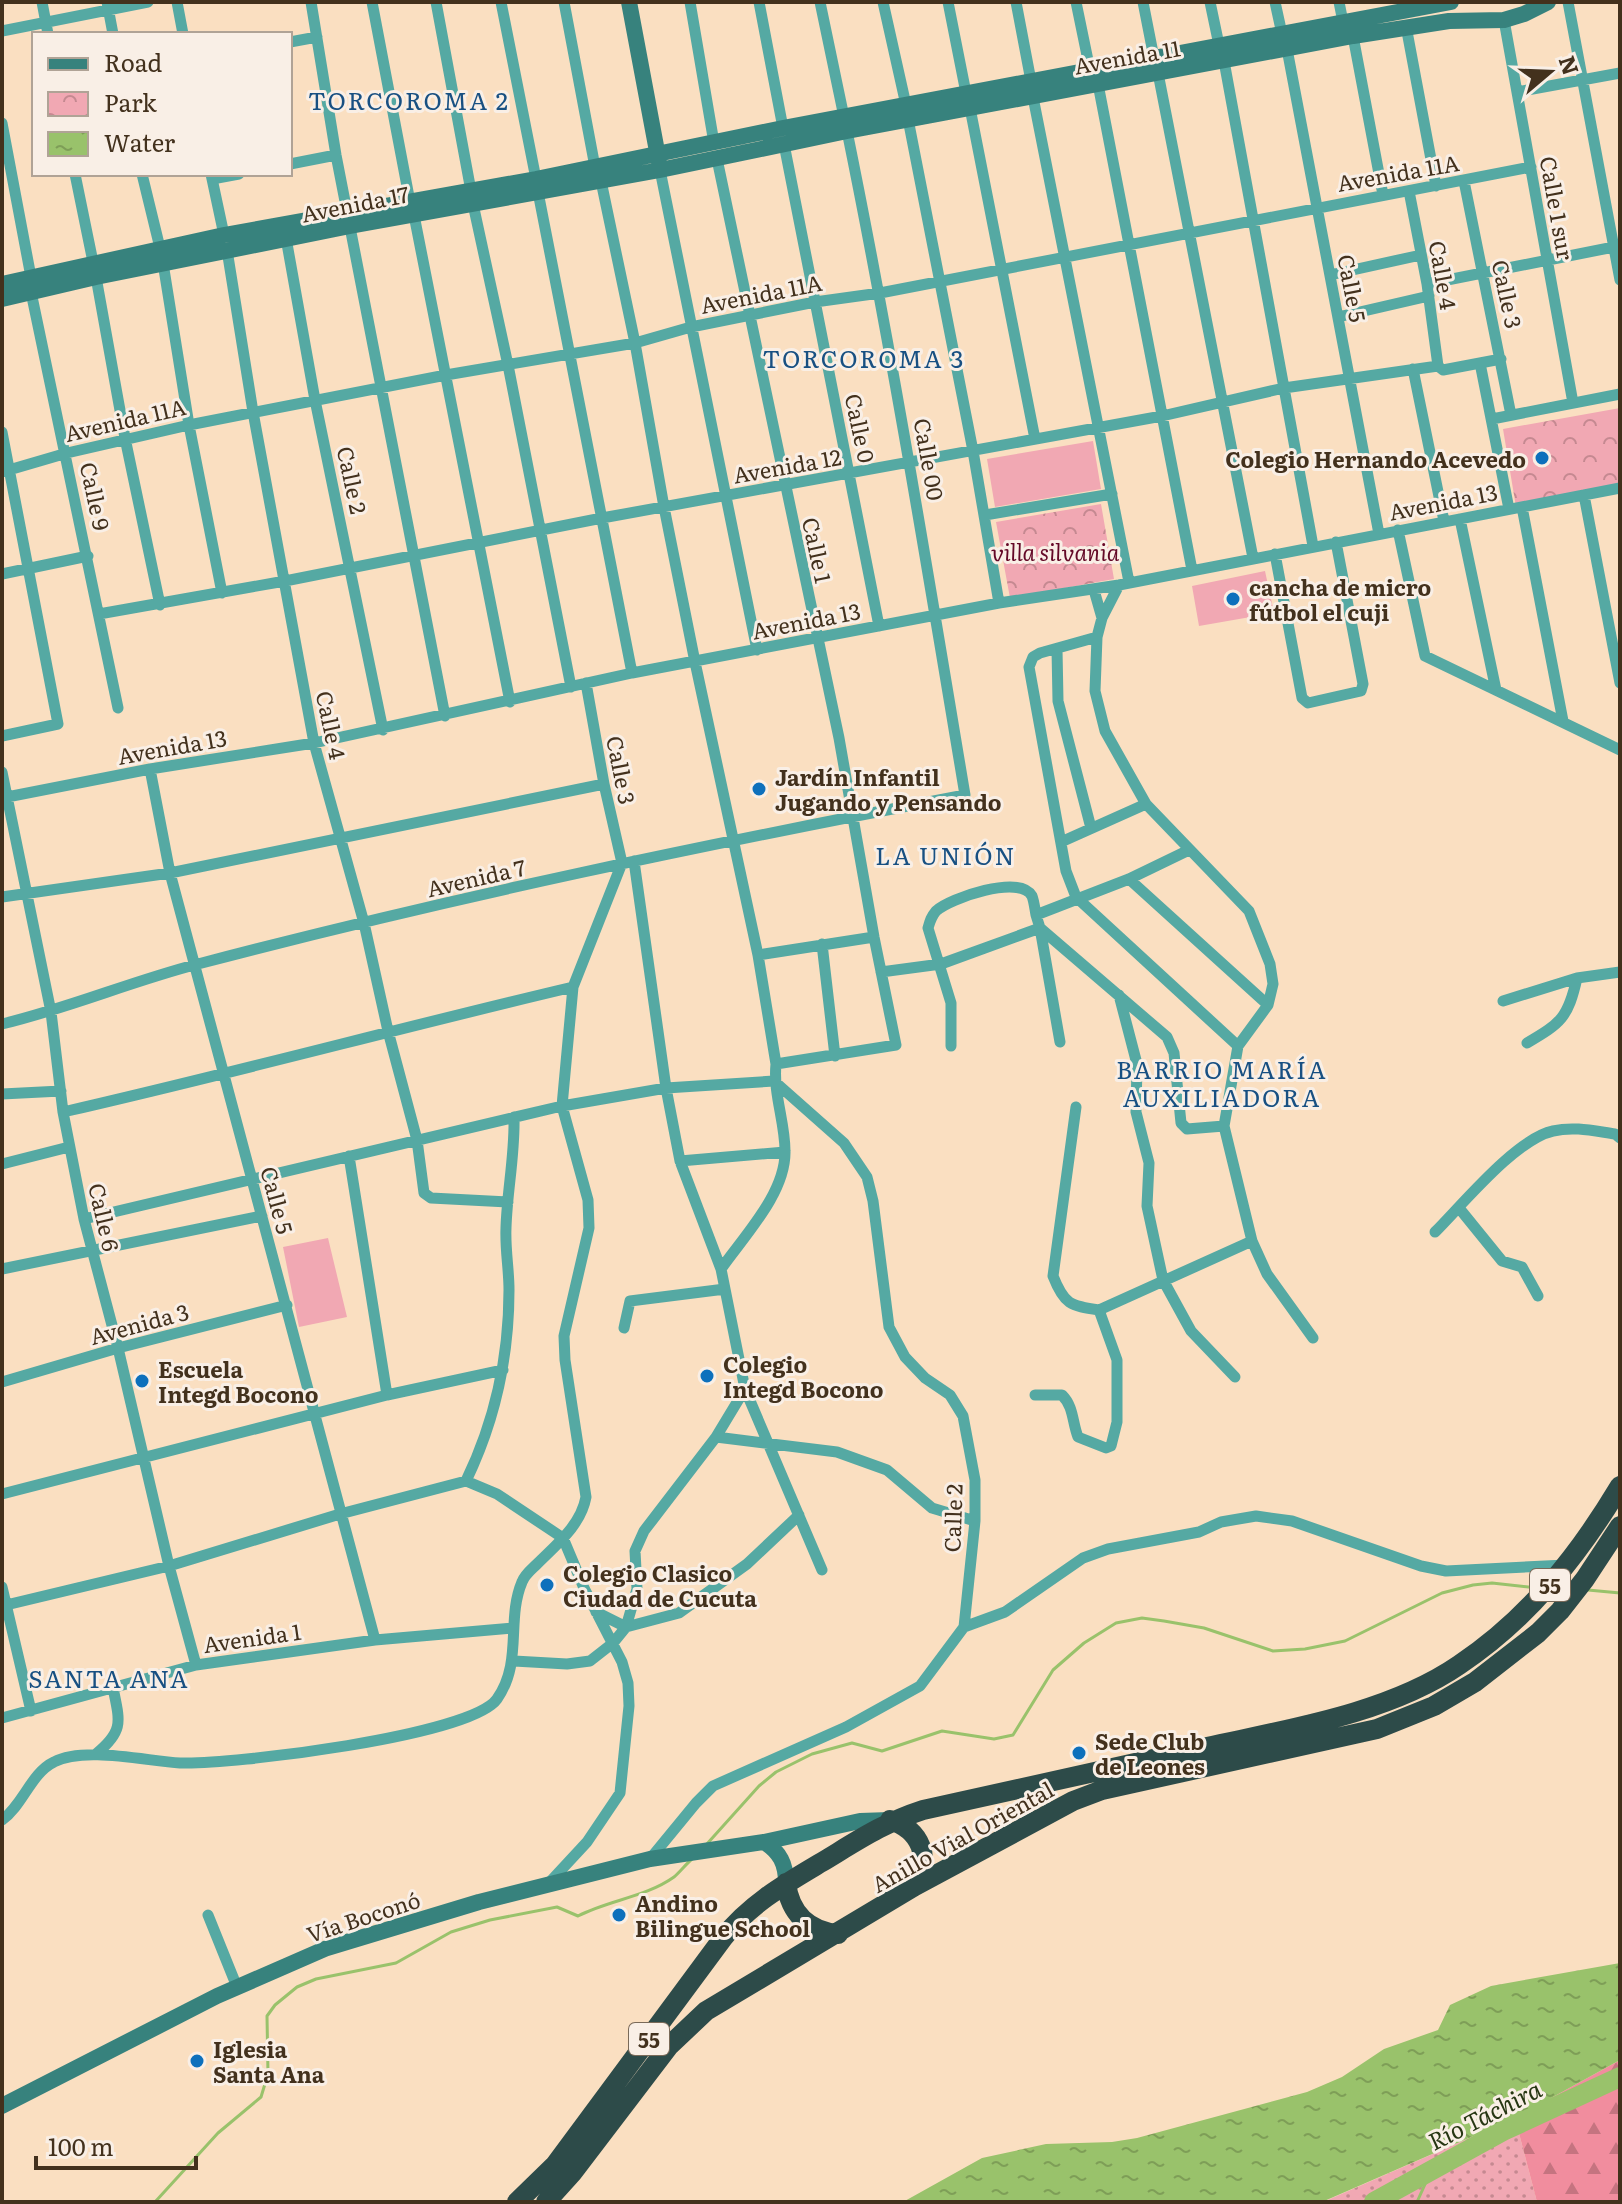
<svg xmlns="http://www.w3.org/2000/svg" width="1622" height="2204" font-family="Literata,serif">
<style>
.grass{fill:url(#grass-dots)}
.forest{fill:url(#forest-firs)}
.park{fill:url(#park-crowns)}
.pitch{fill:#f1a8b3}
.water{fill:url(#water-ripples)}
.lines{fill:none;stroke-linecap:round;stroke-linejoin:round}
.stream{stroke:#99c26b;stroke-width:3}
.river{stroke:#99c26b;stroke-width:20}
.street{stroke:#55a9a3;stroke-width:11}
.secondary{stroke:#37827d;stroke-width:16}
.highway{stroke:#2d4b49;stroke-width:20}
.poi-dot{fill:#0d70bc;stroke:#f9efe6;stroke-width:3}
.labels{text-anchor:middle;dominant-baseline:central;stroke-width:6;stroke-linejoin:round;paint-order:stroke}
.shield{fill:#f9efe6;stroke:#7a6a59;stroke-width:2}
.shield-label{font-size:20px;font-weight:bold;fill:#43311d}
.street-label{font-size:22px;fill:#43311d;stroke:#f9efe6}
.poi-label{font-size:22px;font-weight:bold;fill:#43311d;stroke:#f9efe6;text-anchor:start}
.park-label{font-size:22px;font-style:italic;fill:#640927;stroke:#f9efe6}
.neighbourhood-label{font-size:24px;letter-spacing:2px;fill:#185082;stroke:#f9efe6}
.water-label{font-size:24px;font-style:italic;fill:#273713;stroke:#f9efe6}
</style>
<defs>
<pattern id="grass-dots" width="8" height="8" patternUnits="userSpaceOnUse" patternTransform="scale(2)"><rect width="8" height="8" fill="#f1a8b3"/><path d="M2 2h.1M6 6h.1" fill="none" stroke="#c58991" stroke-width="1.8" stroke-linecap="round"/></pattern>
<pattern id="forest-firs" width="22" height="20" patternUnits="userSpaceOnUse" patternTransform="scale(2)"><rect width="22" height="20" fill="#f18d9e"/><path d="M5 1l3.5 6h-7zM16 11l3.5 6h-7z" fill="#c57480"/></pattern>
<pattern id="park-crowns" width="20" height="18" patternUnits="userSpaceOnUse" patternTransform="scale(2)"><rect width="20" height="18" fill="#f1a8b3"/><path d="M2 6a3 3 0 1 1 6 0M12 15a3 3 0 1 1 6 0" fill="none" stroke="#c58991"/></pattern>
<pattern id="water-ripples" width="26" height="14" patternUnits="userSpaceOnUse" patternTransform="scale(2)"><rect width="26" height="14" fill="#99c26b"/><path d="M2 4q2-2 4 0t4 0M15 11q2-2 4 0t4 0" fill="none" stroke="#7e9e57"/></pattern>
</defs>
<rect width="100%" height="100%" fill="#fadfc1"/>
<!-- grass -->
<path class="grass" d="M1515 2118 1537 2202H1323Z"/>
<!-- forest -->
<path class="forest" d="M1620 2060V2202H1537L1515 2118Z"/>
<!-- park -->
<path class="park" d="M1620 408V484L1516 507 1503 429Z
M1101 504 1114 579 1010 598 996 522Z"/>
<!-- pitch -->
<path class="pitch" d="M1093 441 1101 489 995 507 987 459Z
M1265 571 1274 613 1199 626 1192 586Z
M328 1238 347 1317 299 1327 283 1247Z"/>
<!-- water -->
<path class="water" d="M1620 1963V2060L1515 2118 1322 2202H903L982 2158 1046 2144 1112 2142 1137 2138 1307 2092 1342 2077 1384 2049 1438 2030 1450 2005 1491 1986Z"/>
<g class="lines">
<!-- stream -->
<path class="stream" d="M1588 1590 1620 1593
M706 1845 759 1786 776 1772 812 1754 852 1743 882 1751 942 1731 994 1739 1013 1735 1053 1670 1084 1643 1116 1623 1142 1618 1164 1621 1204 1628 1273 1651 1305 1649 1345 1641 1442 1593 1473 1585 1492 1583 1537 1588
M155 2202 218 2133 261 2097 268 2074 267 2016 275 2005 297 1987 316 1979 396 1963 451 1932 490 1920 557 1907 578 1916C609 1900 646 1897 674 1877 680 1872 686 1864 692 1859
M1417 2202 1431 2171"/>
<!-- river -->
<path class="river" d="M1374 2202 1503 2131 1620 2077"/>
<!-- street -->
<path class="street" d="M42 2 48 34
M107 2 113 34
M177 2 183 34
M311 2 336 155 445 716
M372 2 410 202
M436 2 471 191
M501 2 536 179
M564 2 595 167
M690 2 714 143
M759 2 783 128
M820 2 844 117
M883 2 906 105
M948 2 966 93
M1016 2 1031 81
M1076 2 1090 70
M1143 2 1154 58
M1210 2 1219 45
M1275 2 1282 34
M1339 2 1343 22
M1568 2 1620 280
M1504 20 1573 403
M1406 26 1436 186
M2 31 148 2
M1353 36 1383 195
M290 42 317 37
M1287 49 1379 534
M1224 61 1313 546
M1158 73 1253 558
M1098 84 1192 570
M1517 92 1620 73
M1033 97 1129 582
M970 108 1035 439
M908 119 973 451 999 603
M2 123 31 277
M784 144 879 626
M717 159 839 738 874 937 896 1045 776 1064
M290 164 336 155
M660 170 757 650
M75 174 93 262
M142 174 160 248
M211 174 224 235
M212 179 239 174
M1464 181 1511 415
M1409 191 1427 284 1438 366
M538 192 632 673
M473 204 508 365 571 687
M414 215 510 702
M286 238 315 400 383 730
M227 250 253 412 314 743 364 923 388 1031 417 1140 424 1193 431 1198 508 1202
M163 263 189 425 222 593
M1330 275 1421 255
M96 277 125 438 160 605
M1427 284 1619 246
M31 292 118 708
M1338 317 1429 296
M1480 363 1509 509
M1413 369 1444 521
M1492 419 1620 394
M2 432 58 724 2 736
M2 472 67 453 189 425 446 375 635 343 691 327 815 302 880 293 1531 167
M1584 495 1620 683
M1522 507 1563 721
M985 515 1112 494
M1460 519 1496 690
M1398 530 1425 656 1620 750
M1275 554 1302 698 1308 703 1361 691 1363 684 1336 542
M2 574 88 556
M1119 585 1102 618 1097 637 1095 691 1105 731 1146 804 1249 911 1270 964 1273 984 1268 1005 1238 1046 1224 1126 1252 1241 1267 1274 1313 1338
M1094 590 1102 618
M99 614 285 581 602 518 1162 416 1284 388 1438 366 1443 370 1501 359
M1097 637 1040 653 1033 657 1029 667 1066 871 1076 897 1238 1046
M1057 649 1058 701 1091 828
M150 769 170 873 375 1640
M2 772 51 1012 63 1112 84 1219 118 1348 169 1566 196 1665
M2 798 150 769 314 743 632 673 999 603 1119 585 1620 488
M1061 842 1146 804
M634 861 666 1088 680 1161 721 1269
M1129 879 1268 1005
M2 897 170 873 604 784
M822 944 835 1056
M758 955 874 937
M881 972 941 964 1040 928 1036 915 1129 879 1189 850
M1119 995 1137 1064 1136 1112 1149 1163 1147 1206 1163 1280 1191 1331 1235 1377
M1503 1001 1577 978 1620 972
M2 1024C69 1008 132 981 198 964 452 897 708 844 965 795 928 573 892 352 847 131
M1060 1042 1040 928 1167 1037 1174 1053 1181 1123 1187 1129 1224 1126
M1527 1043C1561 1023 1568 1018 1577 978
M951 1046V1003L928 928C930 921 931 917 936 911 950 898 1020 874 1032 896 1034 901 1035 910 1036 915
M2 1094 61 1091
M1076 1107 1053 1276C1064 1304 1070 1306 1099 1310L1252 1241
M63 1112C234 1073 403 1027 573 987
M349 1156 387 1395
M680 1161 785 1152
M2 1164 69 1147
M1459 1208 1502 1261 1522 1267 1538 1296
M84 1219 562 1106 666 1088 774 1081 844 1143 867 1177 873 1201 889 1327 905 1357 925 1378 950 1395 963 1416 975 1480V1521L964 1627 920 1686 846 1727 713 1786 696 1803 650 1859
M1435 1232C1463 1204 1516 1139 1553 1131 1574 1126 1594 1131 1615 1134L1620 1138
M2 1269 262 1216
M624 1328 630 1301 725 1289
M2 1382 118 1348 287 1305
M745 1389 822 1570
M1035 1395H1062C1074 1407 1072 1422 1078 1437L1106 1448 1111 1446 1117 1422V1360L1099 1310
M716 1437 837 1452 887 1470 932 1508 975 1521
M466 1481C495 1421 509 1357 509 1290 509 1269 505 1249 506 1228 507 1191 515 1155 514 1117
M2 1494 387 1395 503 1370
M2 1587 31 1711
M2 1606 169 1566 340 1514 466 1481 497 1494 563 1538 584 1588 622 1662 628 1683 629 1706 620 1793 587 1842 549 1883
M596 1612 626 1627 637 1589 635 1551 644 1531 716 1437 745 1389 721 1269C744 1236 786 1193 785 1151 785 1122 773 1094 776 1064L758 955 695 662 664 507 635 343 601 181
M964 1627 1005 1612 1083 1558 1108 1549 1199 1532 1221 1522 1256 1516 1292 1521 1421 1566 1446 1571 1566 1565
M514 1661 567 1664 590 1661 613 1643 626 1627 679 1613 747 1564 799 1515
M2 1718 196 1665 375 1640 513 1628
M96 1754C124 1731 120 1722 113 1688
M2 1820C23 1805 31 1773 54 1762 84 1746 146 1761 180 1763 230 1765 471 1736 497 1699 523 1662 506 1620 522 1582 525 1574 531 1570 537 1564 557 1544 581 1525 586 1497L565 1360 564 1336 589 1228 588 1200 562 1106 573 987 622 863 604 784 586 683
M208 1915 237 1987"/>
<!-- secondary -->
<path class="secondary" d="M629 2 659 162
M2 284 224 235 536 179 783 128 1451 2
M2 299 96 277 350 226 660 170 847 131 1353 36 1449 21 1504 20 1524 14 1548 2
M764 1842C780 1852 786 1864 786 1883
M2 2106 217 1996 327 1948 479 1902 650 1859 764 1842 860 1821 890 1820"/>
<!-- highway -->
<path class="highway" d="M890 1820C921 1830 932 1858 915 1886
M786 1883C790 1913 808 1931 838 1934
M517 2202 555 2165 723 1938C751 1903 785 1884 822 1862 857 1841 883 1823 923 1810 1017 1789 1112 1768 1207 1747 1289 1729 1389 1713 1459 1665 1528 1619 1578 1556 1620 1486
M546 2202 573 2172 669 2046 706 2011 915 1886 1073 1801 1102 1790 1377 1729 1434 1706 1475 1682 1538 1633 1560 1611 1585 1579 1620 1526"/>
</g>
<!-- markers -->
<g class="poi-dot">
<circle cx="1542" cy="458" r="8"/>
<circle cx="1233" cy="599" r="8"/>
<circle cx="759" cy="789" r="8"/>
<circle cx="707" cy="1376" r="8"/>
<circle cx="142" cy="1381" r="8"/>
<circle cx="547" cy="1585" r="8"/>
<circle cx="1079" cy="1753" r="8"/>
<circle cx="619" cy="1915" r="8"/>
<circle cx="197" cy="2061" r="8"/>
</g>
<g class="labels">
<!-- shield labels -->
<g class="shield">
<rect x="1530" y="1569" width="40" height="32" rx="6"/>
<rect x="629" y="2023" width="40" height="32" rx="6"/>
</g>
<g class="shield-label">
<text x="1550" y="1585">55</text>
<text x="649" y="2039">55</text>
</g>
<!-- street labels -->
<g class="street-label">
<text transform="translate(1127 56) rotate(-10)">Avenida 11</text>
<text transform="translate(1398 172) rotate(-10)">Avenida 11A</text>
<text transform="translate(355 203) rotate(-11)">Avenida 17</text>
<text transform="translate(1558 208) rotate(80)">Calle 1 sur</text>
<text transform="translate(1444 275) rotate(80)">Calle 4</text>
<text transform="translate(1353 288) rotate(79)">Calle 5</text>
<text transform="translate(761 293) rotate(-11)">Avenida 11A</text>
<text transform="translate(1508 294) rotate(78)">Calle 3</text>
<text transform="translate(125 419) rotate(-13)">Avenida 11A</text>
<text transform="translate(861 428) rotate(78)">Calle 0</text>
<text transform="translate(930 459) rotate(80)">Calle 00</text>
<text transform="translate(787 465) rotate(-10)">Avenida 12</text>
<text transform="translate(353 480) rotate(78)">Calle 2</text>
<text transform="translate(96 496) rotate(78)">Calle 9</text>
<text transform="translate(1443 501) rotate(-11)">Avenida 13</text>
<text transform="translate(818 550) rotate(78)">Calle 1</text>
<text transform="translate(806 620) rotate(-11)">Avenida 13</text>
<text transform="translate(332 725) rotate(78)">Calle 4</text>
<text transform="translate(172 746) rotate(-10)">Avenida 13</text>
<text transform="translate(622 770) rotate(79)">Calle 3</text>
<text transform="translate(476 877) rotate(-13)">Avenida 7</text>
<text transform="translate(278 1200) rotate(75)">Calle 5</text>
<text transform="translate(105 1217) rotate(77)">Calle 6</text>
<text transform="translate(139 1323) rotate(-15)">Avenida 3</text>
<text transform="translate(952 1518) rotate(-88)">Calle 2</text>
<text transform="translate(252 1637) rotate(-8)">Avenida 1</text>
<text transform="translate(962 1836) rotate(-29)">Anillo Vial Oriental</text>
<text transform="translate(363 1916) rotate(-18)">Vía Boconó</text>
</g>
<!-- poi labels -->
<g class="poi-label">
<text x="1526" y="458" text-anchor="end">Colegio Hernando Acevedo</text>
<text x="1249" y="586">cancha de micro<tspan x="1249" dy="25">fútbol el cuji</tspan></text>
<text x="775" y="776">Jardín Infantil<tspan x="775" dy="25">Jugando y Pensando</tspan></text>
<text x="723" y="1363">Colegio<tspan x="723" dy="25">Integd Bocono</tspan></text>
<text x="158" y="1368">Escuela<tspan x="158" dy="25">Integd Bocono</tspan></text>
<text x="563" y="1572">Colegio Clasico<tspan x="563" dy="25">Ciudad de Cucuta</tspan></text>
<text x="1095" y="1740">Sede Club<tspan x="1095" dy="25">de Leones</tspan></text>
<text x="635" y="1902">Andino<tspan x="635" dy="25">Bilingue School</tspan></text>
<text x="213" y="2048">Iglesia<tspan x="213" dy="25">Santa Ana</tspan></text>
</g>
<!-- park labels -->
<g class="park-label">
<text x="1055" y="551">villa silvania</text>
</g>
<!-- neighbourhood labels -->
<g class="neighbourhood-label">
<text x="409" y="99">TORCOROMA 2</text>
<text x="864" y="357">TORCOROMA 3</text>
<text x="946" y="854">LA UNIÓN</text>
<text x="1222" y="1068">BARRIO MARÍA<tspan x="1222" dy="28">AUXILIADORA</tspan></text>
<text x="109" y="1677">SANTA ANA</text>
</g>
<!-- water labels -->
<g class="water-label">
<text transform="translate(1484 2114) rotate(-27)">Río Táchira</text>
</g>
</g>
<!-- border -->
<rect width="1622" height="2204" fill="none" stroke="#43311d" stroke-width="8"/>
<!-- legend -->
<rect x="32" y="32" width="260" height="144" fill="#f9efe6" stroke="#b0a396" stroke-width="2"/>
<rect x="48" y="58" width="40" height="12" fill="#37827d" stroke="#b0a396" stroke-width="2"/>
<text x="104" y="72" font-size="24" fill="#43311d">Road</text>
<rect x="48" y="92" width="40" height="24" fill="url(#park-crowns)" stroke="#b0a396" stroke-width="2"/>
<text x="104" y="112" font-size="24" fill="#43311d">Park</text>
<rect x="48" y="132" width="40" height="24" fill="url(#water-ripples)" stroke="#b0a396" stroke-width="2"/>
<text x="104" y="152" font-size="24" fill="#43311d">Water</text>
<!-- north arrow -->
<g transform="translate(1550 72) rotate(71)" stroke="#f9efe6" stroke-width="6" paint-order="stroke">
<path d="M0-6L14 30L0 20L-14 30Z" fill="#43311d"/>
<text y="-12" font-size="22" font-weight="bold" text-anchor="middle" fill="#43311d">N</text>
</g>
<!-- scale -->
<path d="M36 2156v12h160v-12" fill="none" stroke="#43311d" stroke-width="4"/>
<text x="48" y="2156" font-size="24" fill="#43311d" stroke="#f9efe6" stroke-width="6" paint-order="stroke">100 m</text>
</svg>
